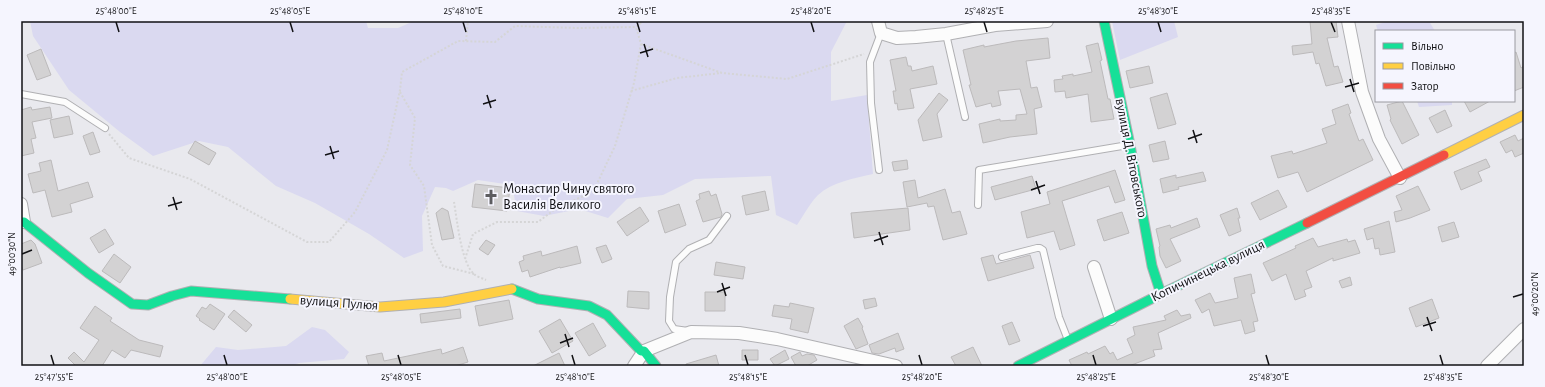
<svg xmlns="http://www.w3.org/2000/svg" width="1545" height="387" font-family="'Alegreya Sans',sans-serif">
<style>
.green{fill:#dad9f0}
.building{fill:#d3d2d3;stroke:#bcbabb}
.lines{fill:none;stroke-linecap:round;stroke-linejoin:round}
.lane-casing{stroke:#b0b0b3;stroke-width:8}
.street-casing{stroke:#b0b0b3;stroke-width:14}
.fast-casing{stroke:#b0b0b3;stroke-width:11}
.slow-casing{stroke:#b0b0b3;stroke-width:11}
.jam-casing{stroke:#b0b0b3;stroke-width:11}
.path{stroke:#d5d5d6;stroke-width:2;stroke-dasharray:2 2;stroke-linecap:butt}
.lane{stroke:#fcfcfc;stroke-width:6}
.street{stroke:#fcfcfc;stroke-width:12}
.fast{stroke:#16e098;stroke-width:9}
.slow{stroke:#ffcf43;stroke-width:9}
.jam{stroke:#f24e42;stroke-width:9}
.ticks{fill:none;stroke:#111114;stroke-width:1.5}
.labels{text-anchor:middle;dominant-baseline:central;stroke-width:4;stroke-linejoin:round;paint-order:stroke}
.street-label{font-size:14px;fill:#111114;stroke:#f5f5fe}
.poi-label{font-size:14px;fill:#111114;stroke:#f5f5fe;text-anchor:start}
.neatline{fill:none;stroke:#111114;stroke-width:1.5}
.ticks-label{font-size:10px;text-anchor:middle;fill:#111114}
</style>
<rect width="100%" height="100%" fill="#e9e9ee"/>
<!-- green -->
<path class="green" d="M30 21H366L368 28H398L414 21H847L831 52V101L867 95 873 174C855 178 832 182 818 195 810 203 803 216 797 225L776 215 771 176 695 179 663 195 627 199 608 218 579 209 544 216 517 211 512 185 478 180 453 191 446 188 435 187 422 216 423 251 404 258 369 234 315 203 276 186 228 147 199 141 153 156 120 132 69 90 33 36Z
M1112 21H1174L1178 37 1120 60Z
M1388 21H1429L1435 31H1378L1376 25Z
M1417 101H1452V105L1419 107Z
M312 327 325 330 349 352 344 359 299 363 291 366H200L216 347 238 350 286 346Z"/>
<!-- building -->
<path class="building" d="M1310 21H1336L1338 37 1327 38 1334 67 1338 66 1343 82 1326 86 1319 63 1316 64 1313 52 1293 55 1292 46 1312 44Z
M1048 38 1050 58 1026 61 1031 88 1037 87 1042 107 1034 109 1037 134 1010 137 983 143 979 124 1000 119V121L1016 120V115L1027 114 1020 89 998 91 1001 105 992 107 991 103 976 107 969 85H971L963 50 984 45V47L1016 41Z
M1098 43 1102 60 1100 61 1108 99H1110L1114 119 1091 122 1088 94 1066 98 1065 91 1055 92 1054 80 1063 79 1062 76 1073 74V76L1092 72 1086 46Z
M41 49 51 75 37 80 27 55Z
M1516 52 1521 68 1524 66V87L1514 91V53Z
M906 57 908 66H911L912 71 933 66 937 84 910 89 914 108 898 110 897 103 895 104 893 91H896L890 60Z
M1149 66 1153 83 1130 88 1126 71Z
M939 93 948 100 937 114 942 137 923 141 918 120Z
M1167 93 1176 124 1158 129 1150 98Z
M1402 101 1419 135 1402 144 1390 120 1391 119 1387 105Z
M1464 101H1490L1470 112Z
M1348 104 1351 113 1349 114 1359 141 1363 139 1373 160 1307 192 1298 172 1278 178 1271 156 1292 151 1293 154 1327 143 1322 129 1336 124 1332 110Z
M31 107 32 110 50 107 52 118 32 122 36 138 31 139 34 153 21 156V110Z
M1445 110 1452 126 1437 133 1429 118Z
M69 116 73 134 54 138 50 120Z
M93 132 100 152 90 155 83 136Z
M1515 135 1518 141 1524 138V153L1515 157 1512 150 1506 153 1500 142Z
M195 141 216 153 209 165 188 153Z
M1165 141 1169 159 1153 162 1149 145Z
M1486 159 1490 167 1478 172 1482 181 1461 190 1454 172Z
M51 160 58 191 88 182 93 197 70 204 72 212 52 217 45 190 33 193 28 174 41 171 39 163Z
M907 160 908 169 894 171 892 162Z
M1115 170 1125 200 1115 203 1109 186 1062 201 1075 245 1060 250 1054 231 1027 238 1021 212 1050 204 1047 192Z
M1203 172 1206 181 1178 187 1179 189 1163 193 1160 179 1176 175V178Z
M1032 176 1036 189 995 200 991 187Z
M915 180 918 198 945 189 952 213 960 211 967 234 943 240 934 206 928 207 927 203 907 207 903 182Z
M475 184 510 188 507 211 472 207Z
M1418 186 1430 210 1410 218 1396 222 1394 212 1402 210 1396 196Z
M1278 190 1287 207 1260 220 1251 203Z
M709 191 711 196 716 194 722 214 721 217 703 222 696 201 700 199 699 194Z
M765 191 769 210 746 215 742 196Z
M679 204 686 225 665 233 658 211Z
M640 207 649 221 627 236 617 222Z
M442 208 448 211 454 238 442 240 436 213Z
M908 208 910 230 854 238 851 213Z
M1237 208 1240 218H1238L1241 231 1229 236 1220 215Z
M1122 212 1129 233 1104 241 1097 220Z
M1197 218 1200 227 1170 239 1181 261 1166 268 1160 256 1159 247 1160 246 1156 229 1170 225 1171 228Z
M1389 221 1395 252 1380 255 1379 248 1375 249 1373 238 1367 240 1364 229Z
M1454 222 1459 237 1442 242 1438 227Z
M105 229 114 244 99 253 90 238Z
M1313 238 1318 247 1347 239 1348 242 1355 240 1360 253 1333 261V258L1306 271 1312 287 1304 290 1306 296 1295 300 1286 274 1272 281 1263 263 1296 248 1295 246Z
M31 240 35 244 42 263 23 270 21 265V244Z
M486 240 495 245 488 255 479 249Z
M606 245 612 259 602 263 596 248Z
M577 246 581 263 560 268V267L530 277 528 270 522 272 519 262 524 260 523 256 541 251 542 256Z
M114 254 131 267 120 283 102 271Z
M993 255 996 264 1030 255 1034 268 988 281 981 258Z
M716 262 745 267 743 279 714 275Z
M1251 274 1255 293 1251 294 1258 321 1253 322 1255 331 1245 334 1241 320 1214 326 1209 309 1202 313 1195 300 1210 293 1215 303 1238 298 1234 278Z
M1350 277 1352 285 1342 288 1339 281Z
M628 291 649 292V309L627 307Z
M705 292H725V311H705Z
M875 298 877 306 865 309 863 300Z
M1432 299 1439 318 1416 327 1409 308Z
M509 300 513 319 479 326 475 306Z
M790 303 814 308 808 333 790 329 792 319 772 316 774 305 789 307Z
M210 304 225 314 214 330 199 320 200 319 196 316 202 307 206 309Z
M95 306 112 318 110 321 139 340 163 346 160 357 131 350 125 358 112 350 102 366H76L68 358 74 352 84 362 99 340 80 328Z
M460 309 461 318 421 323 420 314Z
M234 310 252 325 246 332 228 317Z
M1177 310 1181 316 1190 314 1191 318 1158 333 1162 349 1153 350 1155 356 1129 366H1072L1069 360 1087 352 1088 354 1105 346 1110 354 1113 352 1117 360 1133 353 1127 339 1135 335 1133 327 1166 320 1164 316Z
M858 318 863 327 862 328 868 344 856 349 844 326Z
M560 319 573 341 552 353 539 331Z
M1012 322 1020 341 1009 345 1002 326Z
M593 323 606 346 589 356 575 333Z
M898 333 904 349 896 352 895 348 879 354 872 353 869 345Z
M463 347 468 362 455 366H369L366 356 382 353 384 361 441 349 442 354Z
M973 347 982 366H956L951 357Z
M742 350H758V360H742Z
M785 350 789 359 775 366 770 359Z
M800 352 802 356 807 354 814 355 817 360 807 366H796L791 357Z
M559 353 565 366H533Z
M716 355 719 366H686V364Z"/>
<g class="lines">
<defs>
<path id="lane" d="M946 34 965 117
M21 94 65 102 105 128
M879 170 871 103 870 62 881 33
M978 205 979 170 1128 145
M1002 257 1037 248H1040L1043 250 1059 317 1068 340
M688 331 674 329 669 321 670 297 676 262 689 249 709 240 727 216"/>
<path id="street" d="M878 21 881 33 897 38 916 37 946 34 995 25 1047 21
M1348 21 1362 92 1379 139 1400 178
M21 204 24 222
M1094 267 1111 319
M634 366 644 351 691 332 739 333 777 339 896 366
M1487 366 1524 329"/>
<path id="fast" d="M1104 21 1130 145 1152 266 1161 294
M21 222H24L88 273 132 304 148 305 172 296 191 291 290 299
M512 289 538 299 589 306 607 315 641 351H644L656 366
M1018 366 1161 294 1307 223"/>
<path id="slow" d="M1444 155 1524 115
M290 299 380 307 444 302 512 289"/>
<path id="jam" d="M1307 223 1444 155"/>
</defs>
<!-- lane casing -->
<use href="#lane" class="lane-casing"/>
<!-- street casing -->
<use href="#street" class="street-casing"/>
<!-- fast casing -->
<use href="#fast" class="fast-casing"/>
<!-- slow casing -->
<use href="#slow" class="slow-casing"/>
<!-- jam casing -->
<use href="#jam" class="jam-casing"/>
<!-- path -->
<path class="path" d="M466 41 468 21
M641 44 722 73 787 79 864 54
M631 91 677 78 721 73
M400 92 415 118 410 165 424 186 432 245 443 266 474 274
M109 134 129 158 190 179 307 242H329L355 212 387 150 400 90 402 72 458 41 495 42 515 26 578 28 636 27 643 21
M454 202C457 219 461 263 474 274 477 277 482 278 486 280
M465 259 473 234 497 222H538L558 207 593 192 615 146 634 83 641 44 636 27"/>
<!-- lane -->
<use href="#lane" class="lane"/>
<!-- street -->
<use href="#street" class="street"/>
<!-- fast -->
<use href="#fast" class="fast"/>
<!-- slow -->
<use href="#slow" class="slow"/>
<!-- jam -->
<use href="#jam" class="jam"/>
</g>
<!-- ticks -->
<path class="ticks" d="M116 22 119 32M290 22 293 32M463 22 466 32M637 22 640 32M811 22 814 32M984 22 987 32M1158 22 1161 32M1331 22 1335 32M644 44 648 57M640 53 653 49M1350 79 1354 92M1345 87 1359 83M487 95 491 108M483 104 496 100M1193 130 1197 143M1188 139 1202 134M330 146 334 159M325 155 339 151M1036 181 1040 194M1031 190 1045 185M173 197 177 210M168 206 182 202M879 232 883 245M874 241 888 236M22 254 32 250M722 283 726 296M717 292 730 287M1513 297 1523 294M1427 317 1432 331M1423 326 1436 322M565 334 569 347M560 343 573 338M51 355 54 365M224 355 227 365M398 355 401 365M572 355 575 365M745 355 748 365M919 355 922 365M1093 355 1096 365M1266 355 1269 365M1440 355 1443 365"/>
<!-- icons -->
<defs>
<symbol id="church-bare" viewBox="-9 -9 18 18"><path d="M-1.2-6h2.4v3.5h3.3v2.4h-3.3V6h-2.4V-.1h-3.3v-2.4h3.3Z" fill="#5d5d60" stroke="#f5f5fe" stroke-width="2.5" paint-order="stroke"/></symbol>
</defs>
<g fill-rule="evenodd">
<use href="#church-bare" x="480" y="186" width="22" height="22"/>
</g>
<g class="labels">
<!-- street labels -->
<g class="street-label">
<text transform="translate(1131 158) rotate(79)">вулиця Д. Вітовського</text>
<text transform="translate(1208 271) rotate(-26)">Копичинецька вулиця</text>
<text transform="translate(339 303) rotate(4)">вулиця Пулюя</text>
</g>
<!-- poi labels -->
<g class="poi-label">
<text x="503" y="189">Монастир Чину святого<tspan x="503" dy="16">Василія Великого</tspan></text>
</g>
</g>
<!-- border -->
<rect width="1545" height="387" fill="none" stroke="#f5f5fe" stroke-width="44"/>
<!-- legend -->
<rect x="1375" y="30" width="140" height="72" fill="#f5f5fe" stroke="#9a9aa0"/>
<rect x="1383" y="43" width="20" height="6" fill="#16e098" stroke="#9a9aa0"/>
<text x="1411" y="50" font-size="12" fill="#111114">Вільно</text>
<rect x="1383" y="63" width="20" height="6" fill="#ffcf43" stroke="#9a9aa0"/>
<text x="1411" y="70" font-size="12" fill="#111114">Повільно</text>
<rect x="1383" y="83" width="20" height="6" fill="#f24e42" stroke="#9a9aa0"/>
<text x="1411" y="90" font-size="12" fill="#111114">Затор</text>
<rect x="22" y="22" width="1501" height="343" class="neatline"/>
<g class="ticks-label">
<text x="116" y="14">25°48'00"E</text>
<text x="290" y="14">25°48'05"E</text>
<text x="463" y="14">25°48'10"E</text>
<text x="637" y="14">25°48'15"E</text>
<text x="811" y="14">25°48'20"E</text>
<text x="984" y="14">25°48'25"E</text>
<text x="1158" y="14">25°48'30"E</text>
<text x="1331" y="14">25°48'35"E</text>
<text transform="translate(11 254) rotate(-90)" y="4">49°00'30"N</text>
<text transform="translate(1534 294) rotate(-90)" y="4">49°00'20"N</text>
<text x="54" y="380">25°47'55"E</text>
<text x="227" y="380">25°48'00"E</text>
<text x="401" y="380">25°48'05"E</text>
<text x="575" y="380">25°48'10"E</text>
<text x="748" y="380">25°48'15"E</text>
<text x="922" y="380">25°48'20"E</text>
<text x="1096" y="380">25°48'25"E</text>
<text x="1269" y="380">25°48'30"E</text>
<text x="1443" y="380">25°48'35"E</text>
</g>
</svg>
